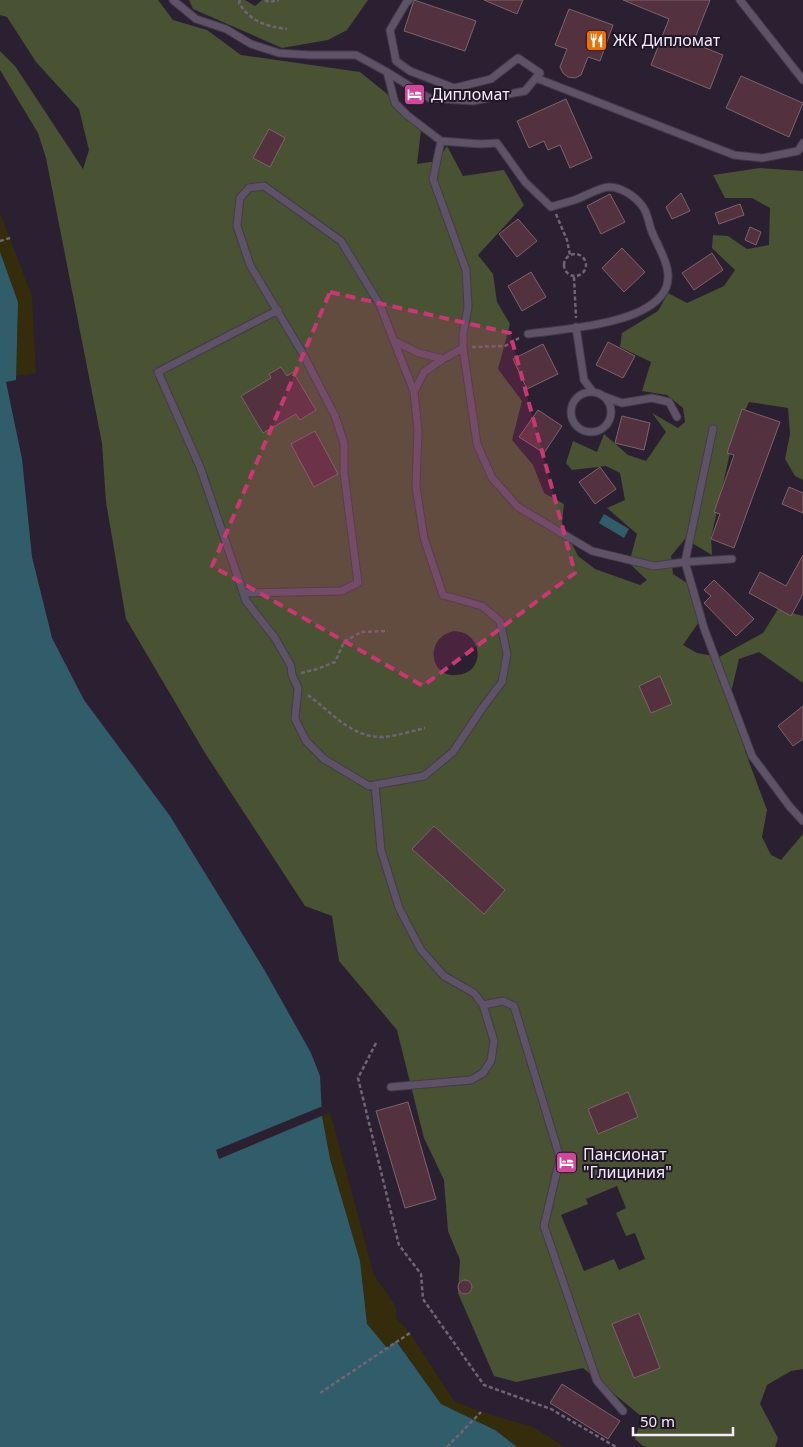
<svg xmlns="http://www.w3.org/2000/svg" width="803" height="1447" font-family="'Noto Sans',sans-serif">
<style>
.green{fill:#495232;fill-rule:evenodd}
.sand{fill:#342c0b}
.water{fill:#315d6b}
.pier{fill:#2b2032}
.building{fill:#54313e;stroke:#7d636b}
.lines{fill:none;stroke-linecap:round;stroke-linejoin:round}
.service-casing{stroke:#443b4a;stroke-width:9}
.path{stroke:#6f6575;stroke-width:2.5;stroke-dasharray:4 2.5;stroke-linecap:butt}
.service{stroke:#5e5266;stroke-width:7}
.marked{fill:#c93873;fill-opacity:0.2;stroke:#c93873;stroke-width:4;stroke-dasharray:10 6;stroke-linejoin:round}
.labels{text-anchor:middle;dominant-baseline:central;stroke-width:4;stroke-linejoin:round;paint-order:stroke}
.poi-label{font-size:16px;fill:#f3ecf8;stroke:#211628;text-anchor:start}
</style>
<rect width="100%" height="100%" fill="#2b2032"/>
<!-- green -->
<path class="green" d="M0 0H158L173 20 207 30 241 55 360 72 422 122 417 164 437 161 447 146 463 176 504 170 524 205 478 255 493 274 497 302 510 324 498 369 522 401 512 440 533 465 544 493 564 504 562 523 578 556 595 569 640 585 647 580 629 563 637 534 607 508 625 500 620 473 606 466 572 470 566 463 573 441 597 452 604 434 628 455 646 461 666 432 652 413 678 428 685 422 683 408 667 395 642 391 651 362 620 347 622 333 658 311 668 293 687 303 724 286 735 270 712 248 713 235 728 236 747 249 769 245 770 208 752 198H725L713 175 760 168 803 171V480L795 476 785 459 790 434 788 408 749 402 734 435 711 538 712 555 685 539 671 556 673 574 690 585 703 616 683 645 697 653 719 657 763 633 778 609 803 616V683L759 652 739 659 728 705 744 724 745 751 767 810 762 837 771 855 781 860 803 834V1369L791 1371 767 1385 760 1404 778 1438 775 1447H648L643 1446 635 1439 642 1417 583 1368 516 1382 494 1376 458 1293 460 1260 448 1231 444 1180 424 1138 397 1030 339 961 332 916 305 906 205 753 126 619 106 502 102 443 46 158 38 133 0 70V51L15 66 83 169 89 150 79 109 36 62 7 17 0 15ZM281 367 287 376 296 414 263 433 241 396 271 378 269 374ZM454 631C484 632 486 673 457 675 429 678 424 637 454 631ZM434 826 504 890 484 914 413 849ZM628 1092 638 1117 598 1134 588 1109ZM617 1186 626 1208 616 1213 626 1236 635 1233 645 1259 619 1270 614 1259 584 1271 561 1215 588 1204 586 1199ZM638 1313 660 1367 635 1378 612 1324Z
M189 0H245L255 6 262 0H368L347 30 328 40 282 48 193 9Z"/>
<!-- sand -->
<path class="sand" d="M0 213 32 296 36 373 16 376 18 302 0 252Z
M330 1112 374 1275 396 1307V1318L410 1333 454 1401 481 1412 533 1427 565 1447H517L495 1430 441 1404 397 1341 387 1348 367 1324 360 1261 330 1159 322 1116Z"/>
<!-- water -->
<path class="water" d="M0 252 18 302 16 380 6 382 22 459 32 557 52 638 84 700 170 816 265 971 311 1053 320 1076 322 1116 330 1159 360 1261 367 1324 387 1348 396 1341 441 1404 495 1430 517 1447H0Z
M604 514 629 529 624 538 599 523Z"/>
<!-- pier -->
<path class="pier" d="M323 1106 324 1115 219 1159 216 1150Z"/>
<!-- building -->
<path class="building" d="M414 0 476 21 465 51 404 31Z
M484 0H523L517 14Z
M623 0H710L693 43 723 55 710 89 651 65 669 19Z
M569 9 613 25 600 61 588 57 581 75 575 78 568 77 563 73 560 67 567 49 555 45Z
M741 76 803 103 789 137 726 108Z
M566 99 592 158 570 168 560 145 548 150 544 141 529 148 517 121Z
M269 129 285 138 270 167 253 158Z
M681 193 690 211 672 219 666 207Z
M610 194 625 222 601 234 587 206Z
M740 204 744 215 719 224 715 213Z
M518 219 537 241 517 257 499 234Z
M750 227 761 232 756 245 745 240Z
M622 248 645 272 624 292 602 268Z
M712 253 723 270 694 290 682 273Z
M531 272 546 297 522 311 508 286Z
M608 342 635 356 623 378 596 365Z
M543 344 558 374 527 389 513 359Z
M281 367 287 376 293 372 316 410 300 420 296 414 263 433 241 396 271 378 269 374Z
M742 409 780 422 734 548 711 539 720 514 714 512 734 455 727 453Z
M538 410 562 426 544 453 519 437Z
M622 416 650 423 644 450 615 443Z
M315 431 338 474 314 487 291 444Z
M600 467 616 489 595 504 579 482Z
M789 487 803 493V513L782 504Z
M803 555V594L791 616 749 593 760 572 786 586Z
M714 580 754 619 736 636 704 603 711 596 704 590Z
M660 676 672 704 651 713 639 686Z
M803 706V739L793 746 778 726Z
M434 826 505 890 484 914 412 849Z
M628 1092 638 1117 598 1134 588 1109Z
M408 1102 436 1199 405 1208 376 1111Z
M458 1287a7 7 0 1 1 14 0a7 7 0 1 1-14 0Z
M639 1313 660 1368 634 1378 612 1324Z
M562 1384 620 1421 608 1439 550 1403Z"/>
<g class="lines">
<defs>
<path id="service" d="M173 0 196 19 226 29 251 44 279 53 309 55H356L387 72 395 103 407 115 441 141 480 144 497 143 525 182 551 207C560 204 569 202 577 199 585 196 601 187 609 187 622 187 636 197 643 207 648 214 649 225 652 232 660 251 678 276 661 296 637 325 564 329 528 334
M740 0 803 80
M387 72 429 98 473 101 525 91 540 73 518 58 491 79 454 88 410 71 396 61 390 30 406 3 409 0
M536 78 734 155 762 158 798 151 803 143
M441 141 433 179 466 270 468 307 463 334V348L477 444 492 478 518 507 592 551 654 566 685 562 732 559
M278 310 158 372 200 467 246 601 275 638 291 666 292 675 298 688 295 719 306 741 324 759 369 786 424 776 453 752 483 707 502 682 507 654 500 621 482 606 443 595 424 538 416 487 418 430 414 392 394 341
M576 327 584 380 593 392
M414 392 424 372 443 359 463 348
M571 412a20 20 0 1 1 40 0a20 20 0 1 1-40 0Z
M603 396 622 403 652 398 669 402 677 417
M713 429 685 562 704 628 752 756 790 807 803 821
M244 593 341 591 358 583 344 473V443L335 416 303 354 250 265 237 226 240 198 249 188 264 186 341 241 380 305 394 341 419 353 443 359
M375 785 381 850 399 908 421 950 444 976 474 993 483 1005 494 1041 491 1061 483 1073 471 1080 391 1087
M483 1005 503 1001 514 1006 560 1158 544 1226 597 1381 623 1411"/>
</defs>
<!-- service casing -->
<use href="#service" class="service-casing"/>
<!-- path -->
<path class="path" d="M240 0 239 3C251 22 265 26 287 29
M265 0 269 2 279 0
M556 214 567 240 570 255
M0 241 10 238
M564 265a11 11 0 1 1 22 0a11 11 0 1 1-22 0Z
M574 277 576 318
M472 347 505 346 519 338
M301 673 317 669 335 662 344 642 361 632 388 631
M308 695C331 712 352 738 383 737 397 736 412 731 425 728
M376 1043 358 1078 399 1245 421 1274 423 1299 484 1385 551 1409 616 1447
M320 1393 410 1333
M447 1447 481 1412"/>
<!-- service -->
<use href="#service" class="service"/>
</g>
<!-- marked area -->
<path class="marked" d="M330 292 510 333 575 573 423 686 212 566Z"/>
<!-- icons -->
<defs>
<symbol id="restaurant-square" viewBox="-11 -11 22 22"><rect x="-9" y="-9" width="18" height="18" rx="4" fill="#e8710a" stroke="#211628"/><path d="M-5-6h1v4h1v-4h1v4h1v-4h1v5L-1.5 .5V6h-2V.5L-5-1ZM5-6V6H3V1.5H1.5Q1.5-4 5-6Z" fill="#fff"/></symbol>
<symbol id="hotel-square" viewBox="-11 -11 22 22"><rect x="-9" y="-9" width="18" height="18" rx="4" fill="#d1479c" stroke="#211628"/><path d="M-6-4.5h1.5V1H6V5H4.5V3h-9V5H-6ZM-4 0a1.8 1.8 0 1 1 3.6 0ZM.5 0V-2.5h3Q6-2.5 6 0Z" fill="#fff"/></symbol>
</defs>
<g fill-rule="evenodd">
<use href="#restaurant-square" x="584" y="28" width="25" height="25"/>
<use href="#hotel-square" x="402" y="82" width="25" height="25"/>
<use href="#hotel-square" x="554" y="1150" width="25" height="25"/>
</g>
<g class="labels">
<!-- poi labels -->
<g class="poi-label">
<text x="613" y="40">ЖК Дипломат</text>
<text x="431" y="94">Дипломат</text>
<text x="583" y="1154">Пансионат<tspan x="583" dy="18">"Глициния"</tspan></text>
</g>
</g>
<!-- scale -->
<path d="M633 1427v8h100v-8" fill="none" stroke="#f3ecf8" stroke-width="2.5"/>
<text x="640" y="1427" font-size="15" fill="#f3ecf8" stroke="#211628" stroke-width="4" paint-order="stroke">50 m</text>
</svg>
